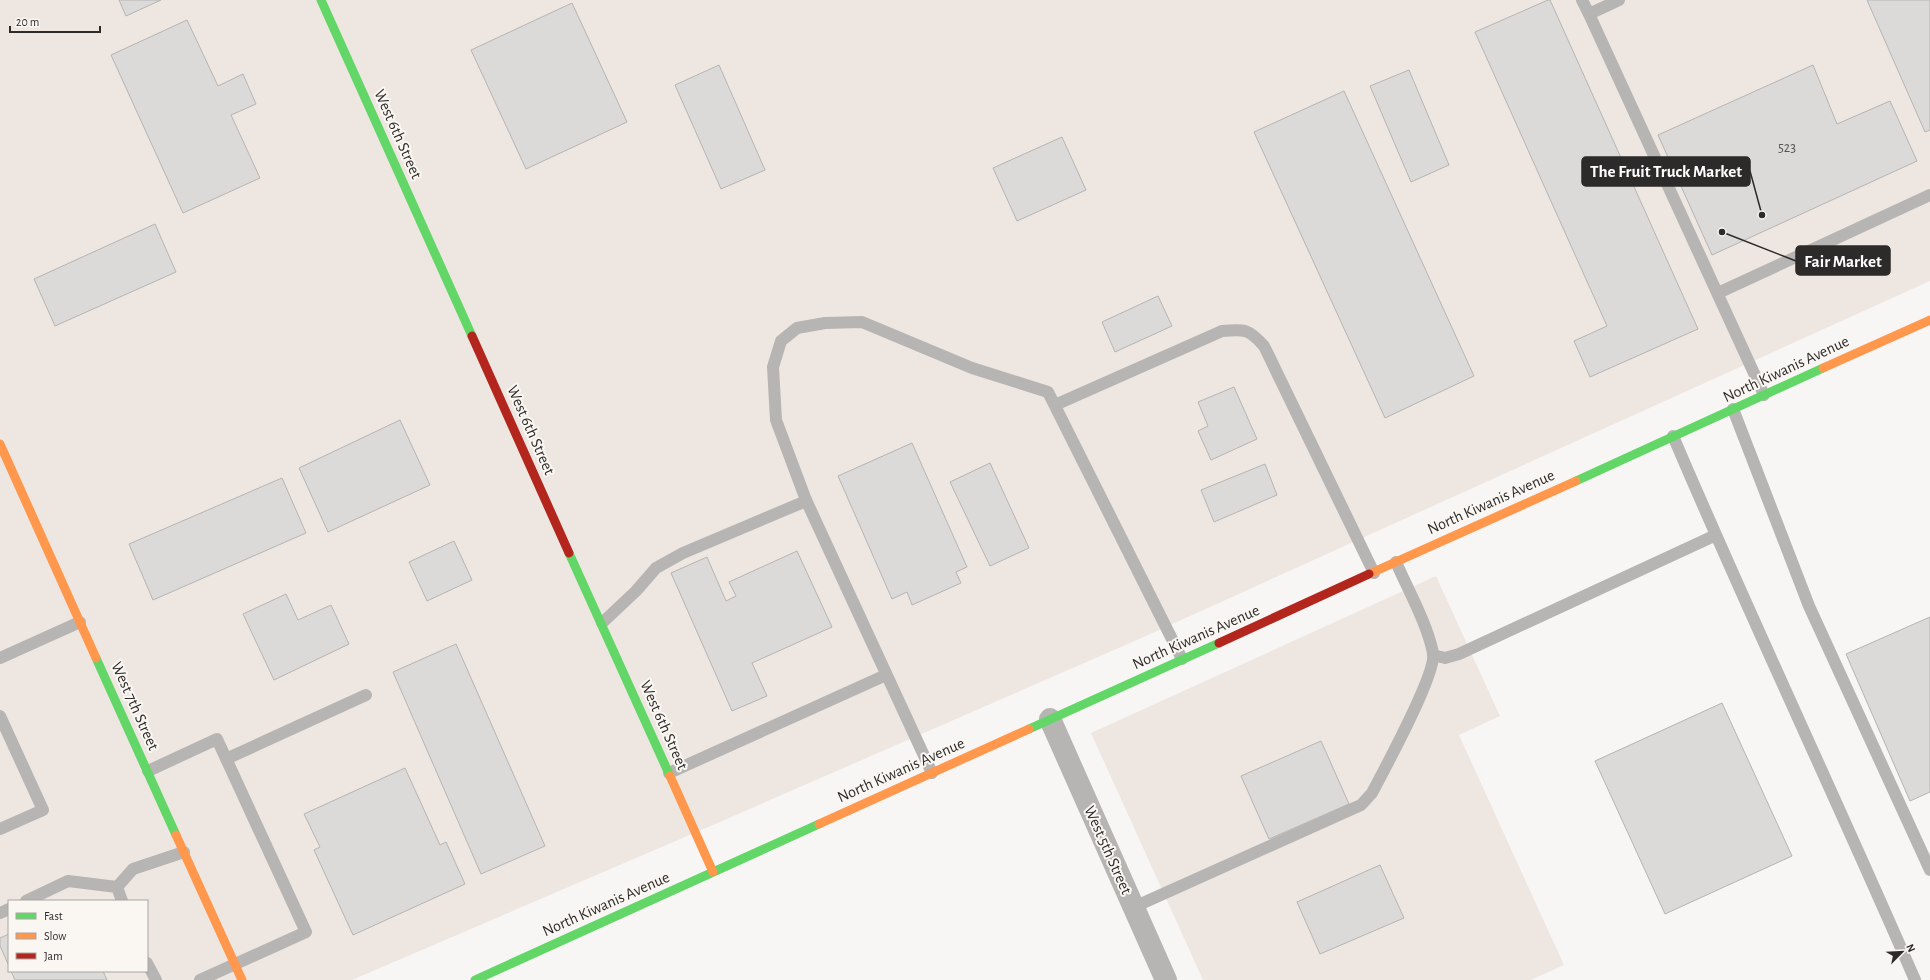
<svg xmlns="http://www.w3.org/2000/svg" width="1930" height="980" font-family="'Alegreya Sans',sans-serif">
<style>
.built{fill:#eee7e1;fill-rule:evenodd}
.building{fill:#dcdad9;stroke:#b5b4b2}
.lines{fill:none;stroke-linecap:round;stroke-linejoin:round}
.lane{stroke:#b6b5b3;stroke-width:12}
.street{stroke:#b6b5b3;stroke-width:22}
.fast{stroke:#63d668;stroke-width:9}
.slow{stroke:#ff974d;stroke-width:9}
.jam{stroke:#b3261e;stroke-width:9}
.labels{text-anchor:middle;dominant-baseline:central;stroke-width:4;stroke-linejoin:round;paint-order:stroke}
.number-label{font-size:14px;fill:#595756}
.street-label{font-size:16px;fill:#2d2b2a;stroke:#faf6f2}
.leader{fill:none;stroke:#2d2b2a;stroke-width:1.5}
.callout-dot{fill:#2d2b2a;stroke:#faf6f2;stroke-width:1.5}
.callout{fill:#2d2b2a;stroke:#2d2b2a;stroke-width:1.5}
.callout-label{font-size:17px;text-anchor:middle;font-weight:bold;fill:#fff}
</style>
<rect width="100%" height="100%" fill="#f8f6f4"/>
<!-- built -->
<path class="built" d="M0 0H1930V281L1137 640 713 825 352 980H0ZM9 901H147V971H9Z
M1436 576 1500 716 1459 735 1564 965 1531 980H1203L1091 733Z"/>
<!-- building -->
<path class="building" d="M119 0H161L126 16Z
M1548 0H1550L1698 329 1590 377 1574 341 1607 326 1475 32Z
M1867 0H1930V130L1925 132Z
M572 3 627 122 526 169 471 50Z
M187 20 218 86 243 74 256 104 231 115 260 178 183 213 111 55Z
M719 65 765 170 721 189 675 85Z
M1813 65 1837 124 1890 101 1917 161 1712 255 1658 135Z
M1409 70 1449 165 1411 182 1370 86Z
M1344 91 1474 376 1385 418 1254 132Z
M1062 137 1086 190 1017 221 993 168Z
M155 224 176 272 55 326 34 279Z
M1158 296 1172 326 1115 352 1102 322Z
M1234 387 1257 439 1211 460 1198 431 1208 426 1198 402Z
M400 420 430 485 328 532 299 468Z
M912 443 967 567 956 572 961 583 912 605 907 592 892 599 838 476Z
M990 463 1029 548 990 566 950 482Z
M1265 464 1277 495 1214 522 1201 490Z
M282 478 306 533 153 600 129 544Z
M454 541 472 580 427 601 409 562Z
M797 551 832 627 752 663 767 696 732 711 671 573 707 557 726 601 736 596 729 582Z
M286 594 298 620 331 605 349 644 274 680 243 614Z
M1930 617V792L1910 801 1846 654Z
M456 644 545 846 481 874 393 672Z
M1722 703 1792 856 1665 914 1595 761Z
M1321 741 1349 804 1269 839 1241 776Z
M405 768 440 845 446 842 465 884 353 935 314 850 320 847 304 814Z
M1380 865 1404 918 1320 954 1297 902Z
M9 934V966L0 946V938Z
M11 971H103L107 980H15Z"/>
<g class="lines">
<!-- lane -->
<path class="lane" d="M1582 0 1589 14
M1619 0 1589 14 1764 395
M1718 293 1930 195
M1055 405 1222 331C1245 329 1249 329 1264 346L1374 573
M1733 409 1809 606 1930 870
M1673 436C1751 619 1836 798 1915 980
M602 623 636 591 656 568 683 553 806 501
M1433 655 1445 658 1459 654 1716 535
M0 658 80 622
M0 716 43 810 0 829
M226 759 366 695
M148 771 217 739 306 932 200 980
M669 773 886 675
M932 773 806 500 776 420 773 367 781 341 797 328 825 323 862 322 972 368 1048 392 1182 659
M26 901 68 881 117 887
M122 901 117 887 133 869 184 852
M1134 907 1361 805 1372 793C1384 770 1437 673 1433 653 1427 623 1408 590 1396 562
M0 913 9 909
M147 963 156 980"/>
<!-- street -->
<path class="street" d="M1050 719 1166 980"/>
<!-- fast -->
<path class="fast" d="M321 0 472 336
M1576 481 1823 368
M569 553 670 776
M96 658 176 835
M1029 729 1219 643
M475 980 819 824"/>
<!-- slow -->
<path class="slow" d="M1823 368 1930 320
M0 444 96 658
M1369 574 1576 481
M670 776 713 872
M819 824 1029 729
M176 835 242 980"/>
<!-- jam -->
<path class="jam" d="M472 336 569 553
M1219 643 1369 574"/>
</g>
<g class="labels">
<!-- number labels -->
<g class="number-label">
<text x="1787" y="148">523</text>
</g>
<!-- street labels -->
<g class="street-label">
<text transform="translate(398 134) rotate(66)">West 6th Street</text>
<text transform="translate(1786 369) rotate(-25)">North Kiwanis Avenue</text>
<text transform="translate(531 430) rotate(66)">West 6th Street</text>
<text transform="translate(1491 502) rotate(-24)">North Kiwanis Avenue</text>
<text transform="translate(1196 637) rotate(-24)">North Kiwanis Avenue</text>
<text transform="translate(135 706) rotate(66)">West 7th Street</text>
<text transform="translate(664 725) rotate(66)">West 6th Street</text>
<text transform="translate(901 770) rotate(-24)">North Kiwanis Avenue</text>
<text transform="translate(1108 850) rotate(66)">West 5th Street</text>
<text transform="translate(606 904) rotate(-24)">North Kiwanis Avenue</text>
</g>
</g>
<!-- callouts -->
<path class="leader" d="M1762 215L1750 171M1722 232L1796 261"/>
<g class="callout-dot">
<circle cx="1762" cy="215" r="4"/>
<circle cx="1722" cy="232" r="4"/>
</g>
<g class="callout">
<rect x="1582" y="157" width="168" height="29" rx="4"/>
<rect x="1796" y="246" width="94" height="29" rx="4"/>
</g>
<g class="callout-label">
<text x="1666" y="177">The Fruit Truck Market</text>
<text x="1843" y="267">Fair Market</text>
</g>
<!-- legend -->
<rect x="8" y="900" width="140" height="72" fill="#faf6f2" stroke="#a8a5a2"/>
<rect x="16" y="913" width="20" height="6" fill="#63d668" stroke="#a8a5a2"/>
<text x="44" y="920" font-size="12" fill="#2d2b2a">Fast</text>
<rect x="16" y="933" width="20" height="6" fill="#ff974d" stroke="#a8a5a2"/>
<text x="44" y="940" font-size="12" fill="#2d2b2a">Slow</text>
<rect x="16" y="953" width="20" height="6" fill="#b3261e" stroke="#a8a5a2"/>
<text x="44" y="960" font-size="12" fill="#2d2b2a">Jam</text>
<!-- north arrow -->
<g transform="translate(1902 952) rotate(66)" stroke="#faf6f2" stroke-width="3" paint-order="stroke">
<path d="M0-3L7 15L0 10L-7 15Z" fill="#2d2b2a"/>
<text y="-6" font-size="11" font-weight="bold" text-anchor="middle" fill="#2d2b2a">N</text>
</g>
<!-- scale -->
<path d="M10 26v6h90v-6" fill="none" stroke="#2d2b2a" stroke-width="2"/>
<text x="16" y="26" font-size="12" fill="#2d2b2a" stroke="#faf6f2" stroke-width="3" paint-order="stroke">20 m</text>
</svg>
